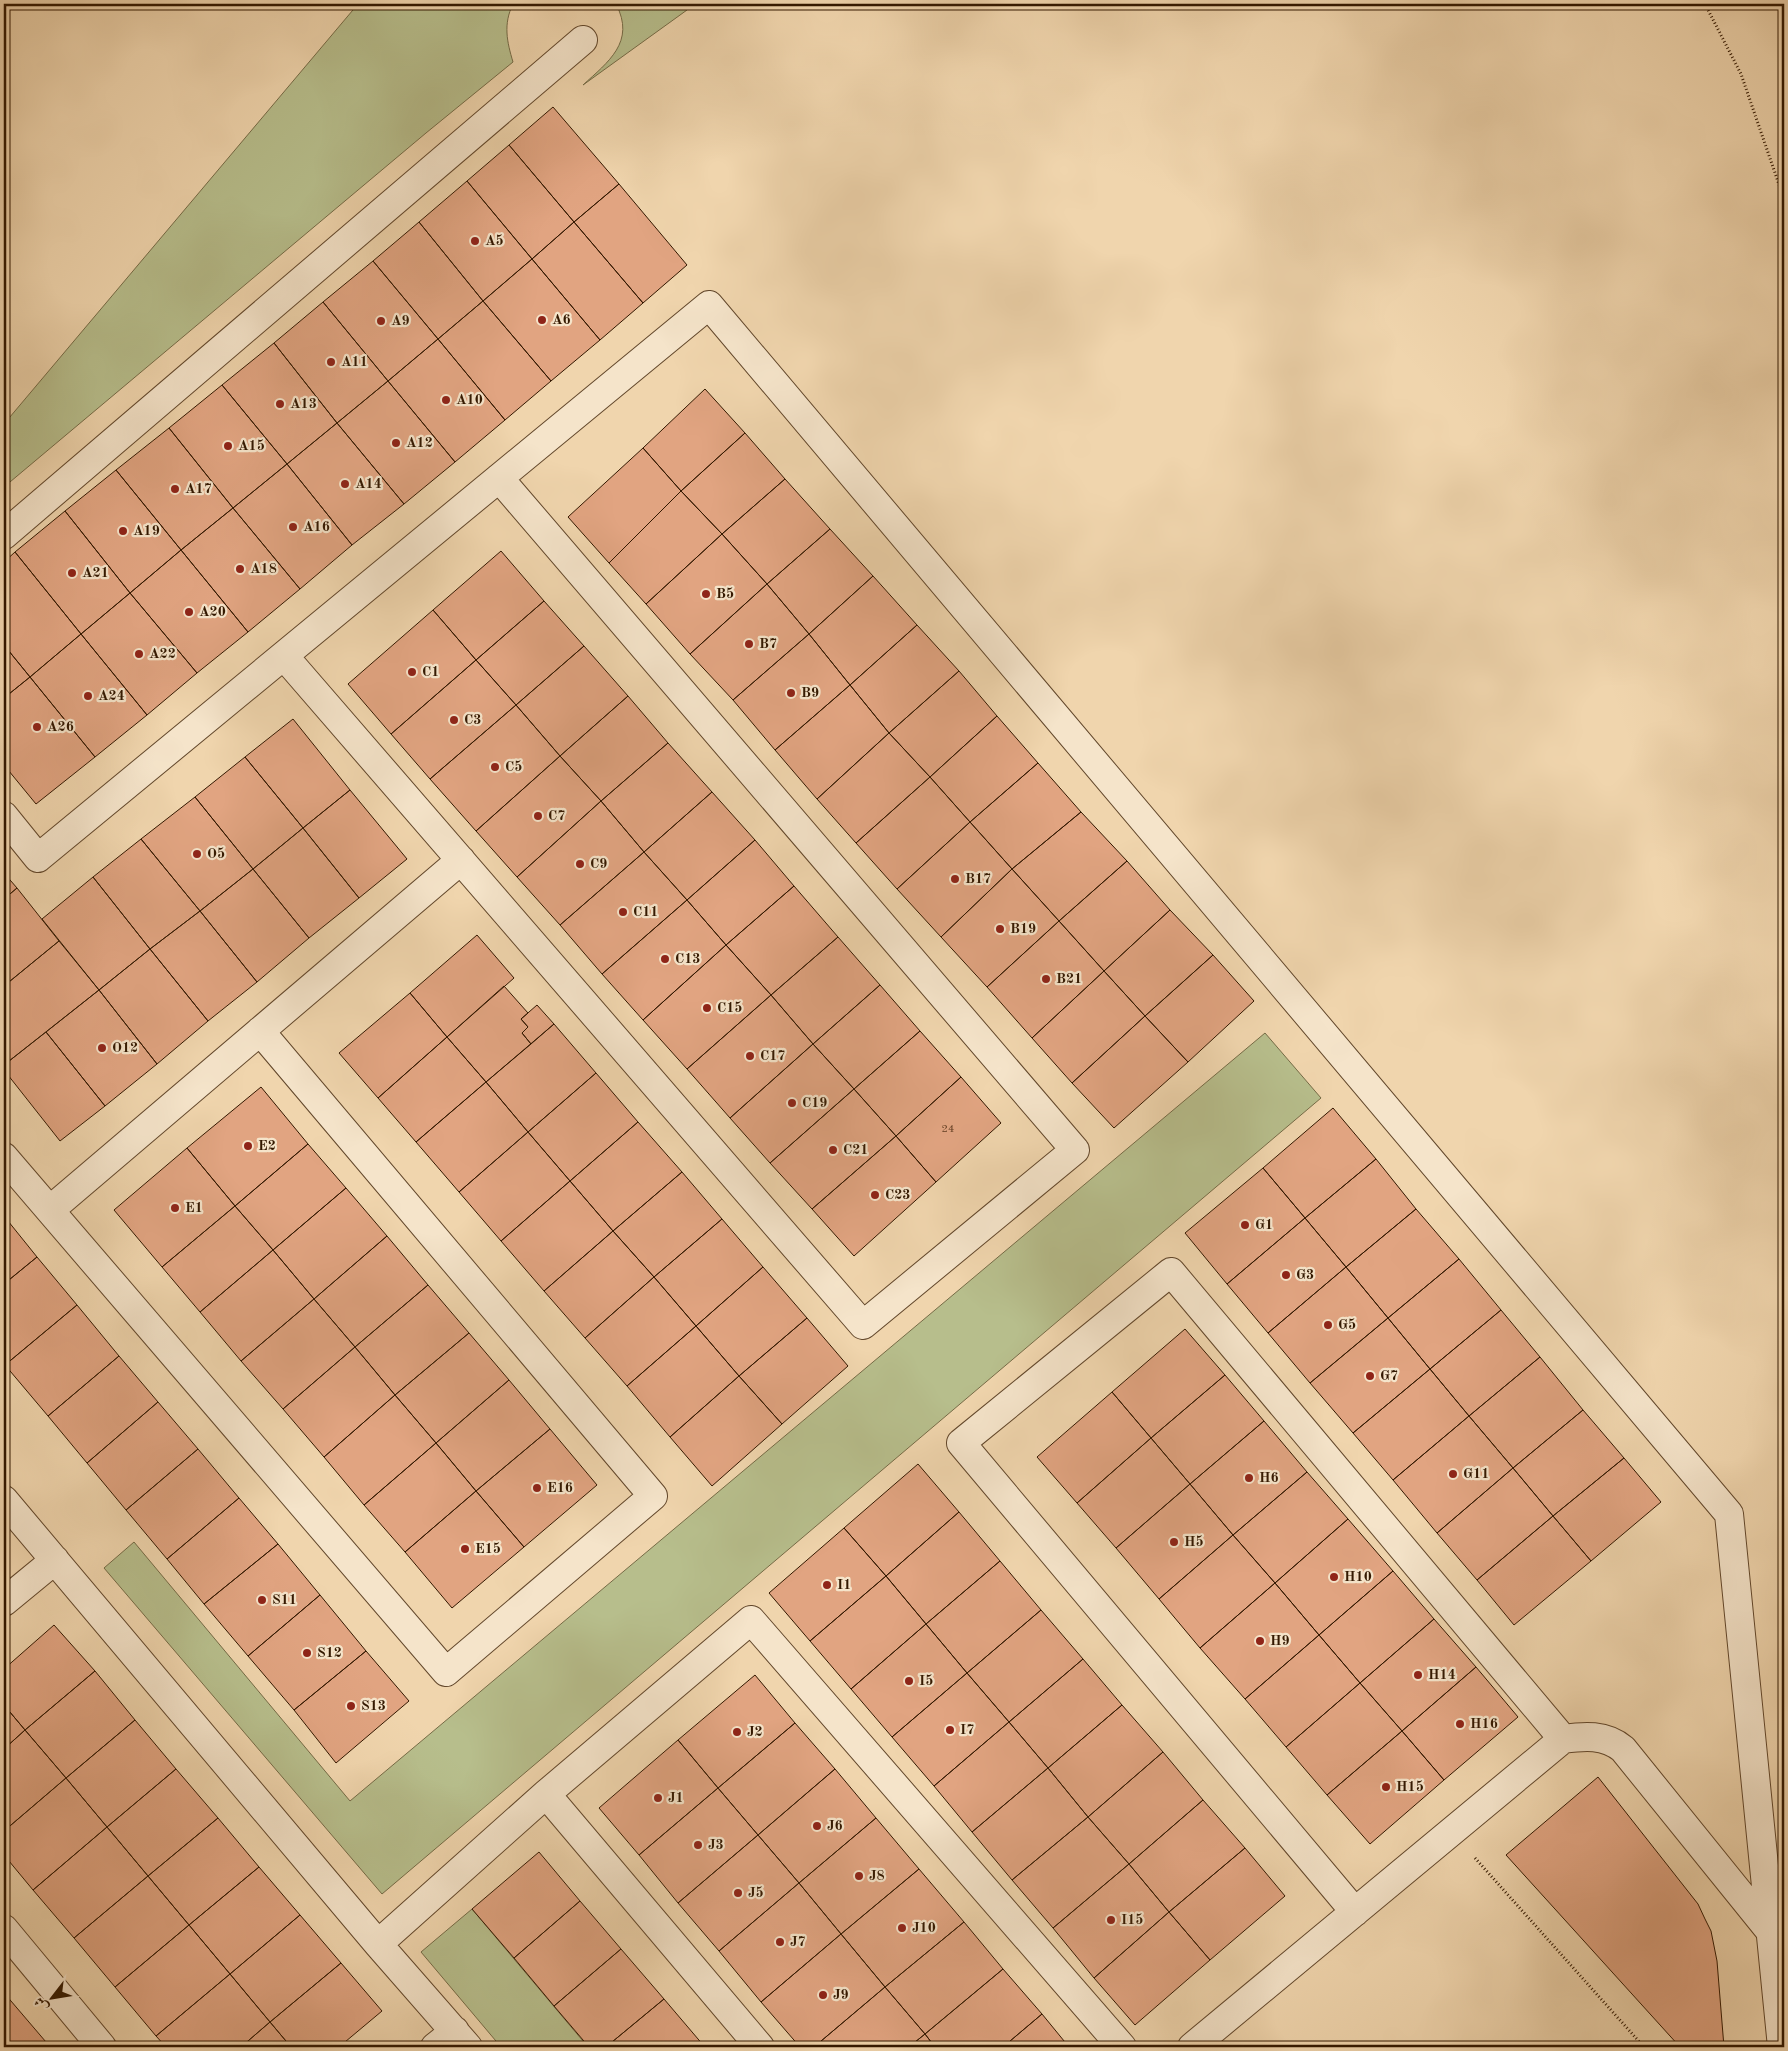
<svg xmlns="http://www.w3.org/2000/svg" width="1788" height="2051" font-family="'Old Standard TT',Amiri,serif">
<style>
.green{fill:#b7be8c;stroke:#756b46}
.building{fill:#e1a481;stroke:#331800}
.lines{fill:none;stroke-linecap:round;stroke-linejoin:round}
.street-casing{stroke:#62472b;stroke-width:30}
.path{stroke:#331800;stroke-width:3;stroke-dasharray:1 2.5;stroke-linecap:butt}
.street{stroke:#f5e4ca;stroke-width:28}
.poi-dot{fill:#8f2418;stroke:#f5e4ca;stroke-width:2}
.labels{text-anchor:middle;dominant-baseline:central;stroke-width:4.5;stroke-linejoin:round;paint-order:stroke}
.number-label{font-size:11px;fill:#5e3b20}
.poi-label{font-size:14px;font-weight:bold;fill:#331800;stroke:#f5e4ca;text-anchor:start}
</style>
<rect width="100%" height="100%" fill="#f0d5ad"/>
<filter id="stains"><feTurbulence type="fractalNoise" baseFrequency=".004" numOctaves="4"/><feColorMatrix values="0 0 0 0 .2 0 0 0 0 .09 0 0 0 0 .02 0 0 0 .5 -.17"/></filter>
<radialGradient id="worn" r=".72"><stop offset=".6" stop-color="#630" stop-opacity="0"/><stop offset="1" stop-color="#630" stop-opacity=".3"/></radialGradient>
<!-- green -->
<path class="green" d="M358 4H513C503 24 507 42 513 62L426 133 4 487V424Z
M616 4H685L687 10 583 85C608 62 636 42 616 4Z
M1265 1033 1321 1098 382 1894 104 1568 134 1542 350 1801Z
M472 1909 588 2047H501L421 1952Z"/>
<!-- building -->
<path class="building" d="M553 107 619 184 574 222 509 145Z
M509 145 574 222 532 259 467 181Z
M467 181 532 259 483 301 419 222Z
M619 184 687 265 643 303 574 222Z
M419 222 483 301 438 339 373 261Z
M574 222 643 303 600 340 532 259Z
M532 259 600 340 551 381 483 301Z
M373 261 438 339 388 381 323 302Z
M483 301 551 381 505 420 438 339Z
M323 302 388 381 337 423 274 343Z
M438 339 505 420 455 462 388 381Z
M274 343 337 423 287 464 222 385Z
M388 381 455 462 404 504 337 423Z
M222 385 287 464 233 508 169 428Z
M705 389 745 433 681 491 643 448Z
M337 423 404 504 352 545 287 464Z
M169 428 233 508 181 550 116 470Z
M745 433 785 479 722 534 681 491Z
M643 448 681 491 609 563 568 517Z
M287 464 352 545 300 589 233 508Z
M116 470 181 550 130 593 65 511Z
M785 479 830 529 767 584 722 534Z
M681 491 722 534 646 604 609 563Z
M233 508 300 589 248 632 181 550Z
M65 511 130 593 81 634 15 552Z
M830 529 873 576 809 634 767 584Z
M722 534 767 584 690 654 646 604Z
M181 550 248 632 197 673 130 593Z
M501 551 544 601 476 660 433 610Z
M15 552 81 634 30 677 4 645V562Z
M873 576 917 625 850 685 809 634Z
M767 584 809 634 733 700 690 654Z
M130 593 197 673 147 715 81 634Z
M544 601 584 646 516 705 476 660Z
M433 610 476 660 391 734 348 684Z
M917 625 959 671 889 733 850 685Z
M81 634 147 715 95 757 30 677Z
M809 634 850 685 775 750 733 700Z
M4 645 30 677 4 698Z
M584 646 628 696 560 756 516 705Z
M476 660 516 705 430 779 391 734Z
M959 671 997 716 930 777 889 733Z
M30 677 95 757 36 804 4 765V698Z
M850 685 889 733 817 799 775 750Z
M628 696 668 743 601 801 560 756Z
M516 705 560 756 476 831 430 779Z
M997 716 1038 763 970 822 930 777Z
M293 719 350 790 303 828 245 757Z
M889 733 930 777 856 843 817 799Z
M668 743 712 792 644 852 601 801Z
M560 756 601 801 517 877 476 831Z
M245 757 303 828 253 869 195 797Z
M1038 763 1081 812 1012 869 970 822Z
M930 777 970 822 897 889 856 843Z
M350 790 407 859 359 898 303 828Z
M712 792 755 840 687 900 644 852Z
M195 797 253 869 200 911 141 839Z
M601 801 644 852 560 925 517 877Z
M1081 812 1127 861 1059 921 1012 869Z
M970 822 1012 869 941 937 897 889Z
M303 828 359 898 309 938 253 869Z
M141 839 200 911 150 949 93 877Z
M755 840 794 886 726 945 687 900Z
M644 852 687 900 602 974 560 925Z
M1127 861 1170 910 1104 971 1059 921Z
M253 869 309 938 257 982 200 911Z
M1012 869 1059 921 987 987 941 937Z
M4 873 17 888 4 899Z
M93 877 150 949 99 990 42 919Z
M794 886 838 937 771 995 726 945Z
M17 888 59 941 4 986V899Z
M687 900 726 945 643 1020 602 974Z
M1170 910 1213 955 1145 1016 1104 971Z
M200 911 257 982 208 1021 150 949Z
M1059 921 1104 971 1032 1038 987 987Z
M477 935 514 978 447 1037 410 993Z
M838 937 880 985 813 1044 771 995Z
M59 941 99 990 4 1065V986Z
M726 945 771 995 687 1069 643 1020Z
M150 949 208 1021 157 1064 99 990Z
M1213 955 1254 1001 1188 1062 1145 1016Z
M1104 971 1145 1016 1072 1083 1032 1038Z
M880 985 920 1031 854 1089 813 1044Z
M504 986 528 1013 521 1019 528 1027 522 1033 531 1044 486 1082 447 1037Z
M99 990 157 1064 105 1106 46 1032Z
M410 993 447 1037 378 1098 339 1053Z
M771 995 813 1044 730 1118 687 1069Z
M537 1005 554 1024 531 1044 522 1033 528 1027 521 1019Z
M1145 1016 1188 1062 1114 1128 1072 1083Z
M554 1024 596 1073 528 1132 486 1082Z
M920 1031 961 1077 896 1136 854 1089Z
M46 1032 105 1106 60 1141 4 1070V1065Z
M447 1037 486 1082 416 1142 378 1098Z
M813 1044 854 1089 770 1163 730 1118Z
M596 1073 638 1122 570 1181 528 1132Z
M961 1077 1001 1123 936 1182 896 1136Z
M486 1082 528 1132 459 1192 416 1142Z
M261 1087 308 1144 235 1206 187 1148Z
M854 1089 896 1136 812 1209 770 1163Z
M1333 1108 1376 1159 1305 1218 1263 1168Z
M638 1122 682 1172 613 1231 570 1181Z
M528 1132 570 1181 501 1241 459 1192Z
M896 1136 936 1182 854 1256 812 1209Z
M308 1144 346 1188 273 1250 235 1206Z
M187 1148 235 1206 162 1267 114 1210Z
M1376 1159 1416 1209 1346 1267 1305 1218Z
M1263 1168 1305 1218 1227 1284 1185 1233Z
M682 1172 722 1219 654 1277 613 1231Z
M570 1181 613 1231 544 1291 501 1241Z
M346 1188 387 1236 314 1299 273 1250Z
M235 1206 273 1250 200 1312 162 1267Z
M1416 1209 1459 1259 1388 1318 1346 1267Z
M4 1216 37 1257 4 1284Z
M1305 1218 1346 1267 1268 1333 1227 1284Z
M722 1219 763 1267 696 1326 654 1277Z
M613 1231 654 1277 585 1338 544 1291Z
M387 1236 428 1285 355 1347 314 1299Z
M273 1250 314 1299 241 1361 200 1312Z
M37 1257 77 1305 5 1365 4 1363V1284Z
M1459 1259 1501 1310 1430 1369 1388 1318Z
M763 1267 807 1318 739 1376 696 1326Z
M1346 1267 1388 1318 1310 1383 1268 1333Z
M654 1277 696 1326 627 1386 585 1338Z
M428 1285 469 1333 395 1395 355 1347Z
M314 1299 355 1347 283 1409 241 1361Z
M77 1305 119 1356 48 1416 5 1365Z
M1501 1310 1540 1357 1469 1416 1430 1369Z
M807 1318 848 1366 782 1424 739 1376Z
M1388 1318 1430 1369 1353 1433 1310 1383Z
M696 1326 739 1376 670 1437 627 1386Z
M1185 1329 1225 1375 1151 1438 1112 1392Z
M469 1333 509 1380 436 1443 395 1395Z
M355 1347 395 1395 324 1457 283 1409Z
M119 1356 158 1402 87 1463 48 1416Z
M1540 1357 1583 1410 1513 1468 1469 1416Z
M1430 1369 1469 1416 1393 1480 1353 1433Z
M1225 1375 1264 1421 1190 1484 1151 1438Z
M739 1376 782 1424 712 1486 670 1437Z
M509 1380 550 1429 476 1491 436 1443Z
M1112 1392 1151 1438 1077 1503 1037 1457Z
M395 1395 436 1443 364 1505 324 1457Z
M158 1402 198 1449 126 1510 87 1463Z
M1583 1410 1624 1458 1553 1516 1513 1468Z
M1469 1416 1513 1468 1437 1533 1393 1480Z
M1264 1421 1307 1472 1233 1535 1190 1484Z
M550 1429 597 1485 524 1547 476 1491Z
M1151 1438 1190 1484 1116 1548 1077 1503Z
M436 1443 476 1491 405 1552 364 1505Z
M198 1449 239 1498 167 1559 126 1510Z
M1624 1458 1661 1502 1591 1561 1553 1516Z
M918 1464 959 1512 886 1576 844 1528Z
M1513 1468 1553 1516 1477 1580 1437 1533Z
M1307 1472 1348 1519 1275 1583 1233 1535Z
M1190 1484 1233 1535 1159 1599 1116 1548Z
M476 1491 524 1547 452 1608 405 1552Z
M239 1498 278 1544 204 1604 167 1559Z
M959 1512 1000 1561 926 1624 886 1576Z
M1553 1516 1591 1561 1514 1625 1477 1580Z
M1348 1519 1393 1571 1319 1635 1275 1583Z
M844 1528 886 1576 810 1641 769 1593Z
M1233 1535 1275 1583 1200 1648 1159 1599Z
M278 1544 320 1595 248 1656 204 1604Z
M1000 1561 1041 1610 967 1673 926 1624Z
M1393 1571 1434 1619 1360 1683 1319 1635Z
M886 1576 926 1624 851 1689 810 1641Z
M1275 1583 1319 1635 1245 1699 1200 1648Z
M320 1595 366 1651 294 1710 248 1656Z
M1041 1610 1083 1659 1009 1722 967 1673Z
M1434 1619 1476 1667 1402 1731 1360 1683Z
M926 1624 967 1673 892 1737 851 1689Z
M54 1625 95 1671 25 1730 4 1705V1669Z
M1319 1635 1360 1683 1286 1747 1245 1699Z
M366 1651 409 1701 336 1763 294 1710Z
M1083 1659 1122 1705 1048 1768 1009 1722Z
M1476 1667 1518 1717 1444 1780 1402 1731Z
M95 1671 135 1720 66 1778 25 1730Z
M967 1673 1009 1722 934 1786 892 1737Z
M755 1675 795 1723 718 1788 678 1740Z
M1360 1683 1402 1731 1327 1795 1286 1747Z
M4 1705 25 1730 4 1749Z
M1122 1705 1163 1752 1088 1817 1048 1768Z
M135 1720 176 1769 107 1827 66 1778Z
M1009 1722 1048 1768 972 1832 934 1786Z
M795 1723 835 1769 758 1835 718 1788Z
M25 1730 66 1778 4 1831V1749Z
M1402 1731 1444 1780 1370 1844 1327 1795Z
M678 1740 718 1788 639 1855 599 1808Z
M1163 1752 1203 1800 1129 1864 1088 1817Z
M1048 1768 1088 1817 1012 1880 972 1832Z
M176 1769 218 1818 148 1876 107 1827Z
M835 1769 876 1818 799 1883 758 1835Z
M1598 1777 1698 1904 1705 1919 1711 1931 1717 1961 1724 2047H1680L1506 1855Z
M66 1778 107 1827 33 1890 4 1855V1831Z
M718 1788 758 1835 678 1903 639 1855Z
M1203 1800 1245 1848 1169 1912 1129 1864Z
M1088 1817 1129 1864 1053 1928 1012 1880Z
M218 1818 259 1867 189 1925 148 1876Z
M876 1818 919 1869 841 1934 799 1883Z
M107 1827 148 1876 74 1938 33 1890Z
M758 1835 799 1883 719 1951 678 1903Z
M1245 1848 1285 1896 1210 1960 1169 1912Z
M539 1852 580 1901 514 1958 472 1909Z
M1129 1864 1169 1912 1094 1978 1053 1928Z
M259 1867 300 1915 230 1974 189 1925Z
M919 1869 964 1922 885 1987 841 1934Z
M148 1876 189 1925 115 1987 74 1938Z
M799 1883 841 1934 761 2002 719 1951Z
M580 1901 621 1949 554 2006 514 1958Z
M1169 1912 1210 1960 1135 2025 1094 1978Z
M300 1915 341 1963 270 2022 230 1974Z
M964 1922 1003 1969 925 2034 885 1987Z
M189 1925 230 1974 156 2036 115 1987Z
M841 1934 885 1987 814 2047H800L761 2002Z
M621 1949 664 1999 606 2047H589L554 2006Z
M341 1963 382 2011 339 2047H291L270 2022Z
M1003 1969 1042 2014 1003 2047H935L925 2034Z
M230 1974 270 2022 241 2047H166L156 2036Z
M885 1987 925 2034 909 2047H814Z
M5 1994 46 2042 40 2047H4Z
M664 1999 704 2046 703 2047H606Z
M1042 2014 1069 2047H1003Z
M270 2022 291 2047H241Z
M925 2034 935 2047H909Z
M46 2042 51 2047H40Z"/>
<g class="lines">
<defs>
<path id="street" d="M4 535 583 40
M284 656 863 1325 1075 1150 499 478
M4 816 38 858 709 305 1729 1514 1782 2047
M4 1157 446 1672 653 1496 260 1031
M50 1210 461 860
M4 1500 378 1944 468 2047
M4 1602 55 1560
M546 1794 760 2047
M1355 1912 961 1443 1171 1272 1563 1739
M4 1929 102 2047
M378 1944 546 1794 751 1620 1122 2047
M435 2047 455 2031
M1192 2047 1563 1739C1584 1736 1605 1734 1623 1749L1770 1931"/>
</defs>
<!-- street casing -->
<use href="#street" class="street-casing"/>
<!-- path -->
<path class="path" d="M1705 4 1741 74 1784 199
M1475 1858 1644 2047"/>
<!-- street -->
<use href="#street" class="street"/>
</g>
<!-- markers -->
<g class="poi-dot">
<circle cx="475" cy="241" r="5"/>
<circle cx="542" cy="320" r="5"/>
<circle cx="381" cy="321" r="5"/>
<circle cx="331" cy="362" r="5"/>
<circle cx="446" cy="400" r="5"/>
<circle cx="280" cy="404" r="5"/>
<circle cx="396" cy="443" r="5"/>
<circle cx="228" cy="446" r="5"/>
<circle cx="345" cy="484" r="5"/>
<circle cx="175" cy="489" r="5"/>
<circle cx="293" cy="527" r="5"/>
<circle cx="123" cy="531" r="5"/>
<circle cx="240" cy="569" r="5"/>
<circle cx="72" cy="573" r="5"/>
<circle cx="706" cy="594" r="5"/>
<circle cx="189" cy="612" r="5"/>
<circle cx="749" cy="644" r="5"/>
<circle cx="139" cy="654" r="5"/>
<circle cx="412" cy="672" r="5"/>
<circle cx="791" cy="693" r="5"/>
<circle cx="88" cy="696" r="5"/>
<circle cx="454" cy="720" r="5"/>
<circle cx="37" cy="727" r="5"/>
<circle cx="495" cy="767" r="5"/>
<circle cx="538" cy="816" r="5"/>
<circle cx="197" cy="854" r="5"/>
<circle cx="580" cy="864" r="5"/>
<circle cx="955" cy="879" r="5"/>
<circle cx="623" cy="912" r="5"/>
<circle cx="1000" cy="929" r="5"/>
<circle cx="665" cy="959" r="5"/>
<circle cx="1046" cy="979" r="5"/>
<circle cx="707" cy="1008" r="5"/>
<circle cx="102" cy="1048" r="5"/>
<circle cx="750" cy="1056" r="5"/>
<circle cx="792" cy="1103" r="5"/>
<circle cx="248" cy="1146" r="5"/>
<circle cx="833" cy="1150" r="5"/>
<circle cx="875" cy="1195" r="5"/>
<circle cx="175" cy="1208" r="5"/>
<circle cx="1245" cy="1225" r="5"/>
<circle cx="1286" cy="1275" r="5"/>
<circle cx="1328" cy="1325" r="5"/>
<circle cx="1370" cy="1376" r="5"/>
<circle cx="1453" cy="1474" r="5"/>
<circle cx="1249" cy="1478" r="5"/>
<circle cx="537" cy="1488" r="5"/>
<circle cx="1174" cy="1542" r="5"/>
<circle cx="465" cy="1549" r="5"/>
<circle cx="1334" cy="1577" r="5"/>
<circle cx="827" cy="1585" r="5"/>
<circle cx="262" cy="1600" r="5"/>
<circle cx="1260" cy="1641" r="5"/>
<circle cx="307" cy="1653" r="5"/>
<circle cx="1418" cy="1675" r="5"/>
<circle cx="909" cy="1681" r="5"/>
<circle cx="351" cy="1706" r="5"/>
<circle cx="1460" cy="1724" r="5"/>
<circle cx="950" cy="1730" r="5"/>
<circle cx="737" cy="1732" r="5"/>
<circle cx="1386" cy="1787" r="5"/>
<circle cx="658" cy="1798" r="5"/>
<circle cx="817" cy="1826" r="5"/>
<circle cx="698" cy="1845" r="5"/>
<circle cx="859" cy="1876" r="5"/>
<circle cx="738" cy="1893" r="5"/>
<circle cx="1111" cy="1920" r="5"/>
<circle cx="902" cy="1928" r="5"/>
<circle cx="780" cy="1942" r="5"/>
<circle cx="823" cy="1995" r="5"/>
</g>
<g class="labels">
<!-- number labels -->
<g class="number-label">
<text x="948" y="1129">24</text>
</g>
<!-- poi labels -->
<g class="poi-label">
<text x="485" y="241">A5</text>
<text x="552" y="320">A6</text>
<text x="391" y="321">A9</text>
<text x="341" y="362">A11</text>
<text x="456" y="400">A10</text>
<text x="290" y="404">A13</text>
<text x="406" y="443">A12</text>
<text x="238" y="446">A15</text>
<text x="355" y="484">A14</text>
<text x="185" y="489">A17</text>
<text x="303" y="527">A16</text>
<text x="133" y="531">A19</text>
<text x="250" y="569">A18</text>
<text x="82" y="573">A21</text>
<text x="716" y="594">B5</text>
<text x="199" y="612">A20</text>
<text x="759" y="644">B7</text>
<text x="149" y="654">A22</text>
<text x="422" y="672">C1</text>
<text x="801" y="693">B9</text>
<text x="98" y="696">A24</text>
<text x="464" y="720">C3</text>
<text x="47" y="727">A26</text>
<text x="505" y="767">C5</text>
<text x="548" y="816">C7</text>
<text x="207" y="854">O5</text>
<text x="590" y="864">C9</text>
<text x="965" y="879">B17</text>
<text x="633" y="912">C11</text>
<text x="1010" y="929">B19</text>
<text x="675" y="959">C13</text>
<text x="1056" y="979">B21</text>
<text x="717" y="1008">C15</text>
<text x="112" y="1048">O12</text>
<text x="760" y="1056">C17</text>
<text x="802" y="1103">C19</text>
<text x="258" y="1146">E2</text>
<text x="843" y="1150">C21</text>
<text x="885" y="1195">C23</text>
<text x="185" y="1208">E1</text>
<text x="1255" y="1225">G1</text>
<text x="1296" y="1275">G3</text>
<text x="1338" y="1325">G5</text>
<text x="1380" y="1376">G7</text>
<text x="1463" y="1474">G11</text>
<text x="1259" y="1478">H6</text>
<text x="547" y="1488">E16</text>
<text x="1184" y="1542">H5</text>
<text x="475" y="1549">E15</text>
<text x="1344" y="1577">H10</text>
<text x="837" y="1585">I1</text>
<text x="272" y="1600">S11</text>
<text x="1270" y="1641">H9</text>
<text x="317" y="1653">S12</text>
<text x="1428" y="1675">H14</text>
<text x="919" y="1681">I5</text>
<text x="361" y="1706">S13</text>
<text x="1470" y="1724">H16</text>
<text x="960" y="1730">I7</text>
<text x="747" y="1732">J2</text>
<text x="1396" y="1787">H15</text>
<text x="668" y="1798">J1</text>
<text x="827" y="1826">J6</text>
<text x="708" y="1845">J3</text>
<text x="869" y="1876">J8</text>
<text x="748" y="1893">J5</text>
<text x="1121" y="1920">I15</text>
<text x="912" y="1928">J10</text>
<text x="790" y="1942">J7</text>
<text x="833" y="1995">J9</text>
</g>
</g>
<!-- margin -->
<rect width="1788" height="2051" fill="none" stroke="#f0d5ad" stroke-width="20"/>
<rect x="5" y="5" width="1778" height="2041" fill="none" stroke="#331800" stroke-width="2.5"/>
<rect x="10" y="10" width="1768" height="2031" fill="none" stroke="#331800"/>
<!-- north arrow -->
<g transform="translate(52 1998) rotate(239)" stroke="#f5e4ca" stroke-width="4" paint-order="stroke">
<path d="M0-4L9 19L0 12L-9 19Z" fill="#331800"/>
<text y="-8" font-size="14" font-weight="bold" text-anchor="middle" fill="#331800">ش</text>
</g>
<rect width="100%" height="100%" filter="url(#stains)"/>
<rect width="100%" height="100%" fill="url(#worn)"/>
</svg>
